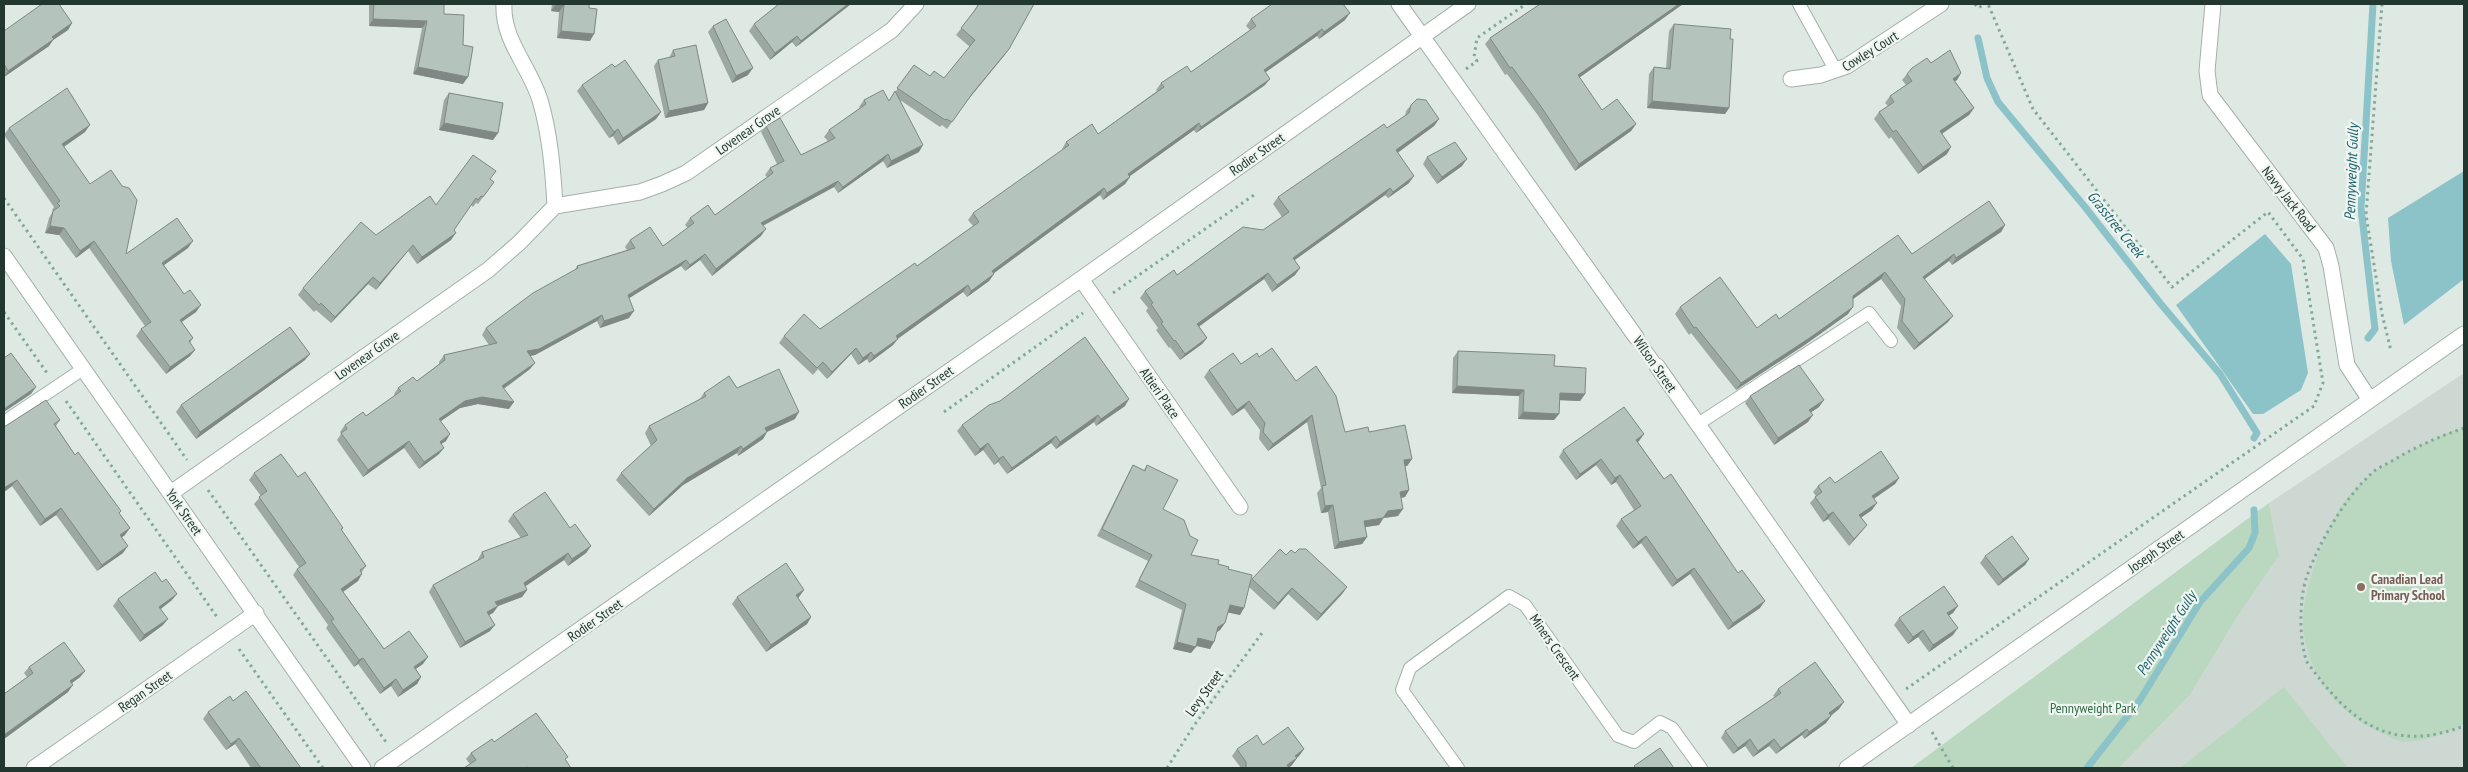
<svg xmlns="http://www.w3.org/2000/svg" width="2468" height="772" font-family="'PT Sans Narrow',sans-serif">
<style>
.built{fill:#cdd8d3}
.green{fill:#bad8c0}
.water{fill:#8bc3c9}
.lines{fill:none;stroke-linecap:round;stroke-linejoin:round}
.stream{stroke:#8bc3c9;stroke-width:7}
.lane-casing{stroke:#a3b0aa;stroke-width:14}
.street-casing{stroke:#a3b0aa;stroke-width:17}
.path{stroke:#82aa9b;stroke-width:3;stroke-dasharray:2.5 4;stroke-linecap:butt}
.lane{stroke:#fff;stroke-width:12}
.street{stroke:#fff;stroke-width:15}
.wall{fill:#9ca8a3}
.shaded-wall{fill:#7f8884}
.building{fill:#b5c3bd;stroke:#7f8884}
.education-dot{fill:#8d6e63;stroke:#eff6f2;stroke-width:2}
.labels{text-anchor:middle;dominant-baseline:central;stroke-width:4.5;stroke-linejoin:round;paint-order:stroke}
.street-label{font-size:14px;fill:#223730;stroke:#eff6f2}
.education-label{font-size:14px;font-weight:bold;fill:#785e54;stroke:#eff6f2;text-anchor:start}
.park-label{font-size:14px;fill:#306a44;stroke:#eff6f2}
.water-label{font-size:15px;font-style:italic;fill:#22646d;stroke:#eff6f2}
</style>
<rect width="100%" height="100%" fill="#dfe9e4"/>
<!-- built -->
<path class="built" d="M2464 373V768H2119L2190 695 2236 619 2279 556 2269 503Z"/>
<!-- green -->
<path class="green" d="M2464 429V724C2451 732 2419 743 2403 742 2397 741 2388 736 2382 733 2338 716 2308 674 2303 627 2300 595 2327 524 2346 499 2373 465 2416 448 2454 430Z
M2269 503 2279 556 2236 619 2190 695 2119 768H1911Z
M2284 687 2348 768H2180Z"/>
<!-- water -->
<path class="water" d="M2464 171V279L2404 325 2391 261 2388 218Z
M2265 234 2291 264 2308 373 2301 390 2263 414H2253L2176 305Z"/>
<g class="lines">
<!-- stream -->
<path class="stream" d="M1978 38 1987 78 1998 102 2085 207 2160 303 2220 374 2257 433 2254 438
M2368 338 2375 329 2361 208 2373 4
M2087 768 2140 700 2200 602 2249 548 2255 533 2254 510"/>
<defs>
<path id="lane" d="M1799 4 1836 71
M1636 337 1657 366
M4 422 83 369
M1698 424 1869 313 1891 341
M1458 768 1402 690 1410 668 1509 596 1525 605 1618 736 1634 742 1660 722 1672 728 1701 768"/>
<path id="street" d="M504 4C502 40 530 67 540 100 550 134 553 170 555 206
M1399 4 1636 337
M2213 4 2207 71 2210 95 2326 248 2331 266 2347 365 2370 400
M1791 79 1821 75 1847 66 1941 4
M4 256 363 768
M1081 279 1240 507
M1657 366 1909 725
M171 493 488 270 519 243 555 206 640 192 662 184 686 173 892 30 916 4
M34 768 256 613
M382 768 1081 279 1468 4
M1847 768 2464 334"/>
</defs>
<!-- lane casing -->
<use href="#lane" class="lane-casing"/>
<!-- street casing -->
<use href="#street" class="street-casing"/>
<!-- path -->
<path class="path" d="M1975 4 1978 8 1985 4
M2382 4 2366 215 2382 314 2391 351
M1466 69 1477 61 1474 57 1477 38 1526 4
M4 198 187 460
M1113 293 1254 195
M4 312 47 373
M66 401 217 617
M944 412 1083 313
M2464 428C2438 437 2415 447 2392 461 2385 465 2377 468 2372 473 2345 497 2317 546 2306 579 2299 601 2299 642 2307 662 2350 722 2390 754 2464 726
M208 490 386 742
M239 649 323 768
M1906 689 2314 406 2323 383 2303 259 2268 212 2172 287 2033 109 1988 4
M1932 732 1953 768
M1167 768 1193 727 1262 633"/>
<!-- lane -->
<use href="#lane" class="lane"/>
<!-- street -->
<use href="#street" class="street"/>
</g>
<!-- wall -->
<path class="wall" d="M369 4H444V14L463 45V84L413 74 422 28 369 26Z
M552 4H589L590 41 557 38 559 12 551 11Z
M779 4H851L796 47 792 42 770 60 749 31 754 24Z
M978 4H1034L1009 49 967 101 947 129 942 125 940 127 900 100 919 152 887 168 883 161 838 193 834 187 763 226 761 236 712 276 700 260 685 271 681 266 629 298V318L600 328 597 321 535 355 530 356V369L504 389 509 409 478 404 460 408 441 421 446 441 441 444 439 454 419 469 404 448 363 477 337 440 341 434 340 432 345 425 366 416 395 396 394 394 398 388 417 381 439 364V362L444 355 489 345 482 335 486 328 575 270 577 266 627 250 625 247 630 240 663 246 688 228 685 225 690 218 715 215 767 177 765 175 770 168 777 164 761 132 766 126 801 155 828 141 824 137 829 130 860 108 859 107 864 100 889 101 914 65 930 76 944 78 970 47 956 35 972 14Z
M1540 4H1683L1579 78 1602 110 1636 124 1631 131 1575 171 1537 114 1507 74 1505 75 1485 44 1490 38Z
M1251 19 1345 20 1319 39 1317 36 1265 72V85L1196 133 1194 130 1130 176V177L1125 184 1103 200 1100 195 993 274H994L989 281 967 297 963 292 898 338 893 345 869 363 867 359 858 365 851 354 827 379 818 369 813 375 779 343 784 336 820 329 917 266 973 226 968 220 973 213 1063 150 1062 149 1066 142 1098 134 1157 91 1156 90 1161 83 1191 72 1250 30 1246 26Z
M72 23 68 30 53 40 49 46 4 77V31Z
M1674 24 1730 39 1729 108 1725 114 1647 108 1649 74 1654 67 1666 68 1669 31Z
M713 26 748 75 732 83 708 32Z
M673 50 708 103 704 110 665 118 654 66 658 60 669 58Z
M1931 63 1961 73 1957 80 1955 81 1974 108 1969 115 1942 134 1947 154 1918 174 1891 137 1889 139 1874 119 1879 112 1888 106 1885 103 1890 96 1906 85 1902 80 1907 74Z
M615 67 661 112 656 119 618 145 613 136 609 138 577 91 582 85Z
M449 93 498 133 493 140 439 130 444 100Z
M1411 105 1439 119 1434 126 1398 152 1409 183 1388 198 1385 195 1294 260 1300 268 1295 275 1272 292 1264 279 1199 326 1207 338 1202 344 1180 360 1170 347 1169 348 1156 330 1158 328 1146 311 1148 308 1140 298 1145 291 1177 275 1263 230 1282 217 1273 204 1278 197 1387 128 1405 116 1406 111Z
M9 128 85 132 64 147 126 254 188 248 164 265 196 312 182 322 193 338 190 343 195 350 190 356 166 374 136 336 141 329 145 326 89 248 76 258 59 235 45 233 49 218 53 211 52 210 54 207 4 135Z
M1427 157 1462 166 1437 184 1423 164Z
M490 179 494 182 478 204 476 203 473 207 471 205 454 230 451 240 417 264 408 251 376 290 368 284 331 323 316 310 314 312 298 295 303 288 376 235 436 205Z
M2005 225 2001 232 1952 265 1949 261 1924 279 1948 322 1914 350 1897 328 1901 306 1881 279 1853 299 1848 314 1806 344 1736 390 1691 333 1689 335 1675 314 1680 307 1757 328 1779 319 1912 254Z
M1458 351 1585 394 1580 401 1560 400 1559 414 1554 420 1518 419 1519 396 1452 393 1453 358Z
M1259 357 1296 381 1345 432H1369L1412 459 1407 466H1405L1409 490 1405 497 1401 498 1398 516 1384 518 1379 525 1365 527 1367 537 1362 544 1334 549 1328 512 1321 513 1317 493 1321 488 1307 422 1268 451 1259 439 1260 430 1244 408 1232 416 1204 377 1209 370 1241 364Z
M305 360 196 439 176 412 181 405Z
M737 388 795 419 767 432 763 439 738 456 737 453 683 485 649 516 616 480 621 473 651 446 645 433 649 426 699 400 704 393Z
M1750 396 1819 407 1811 412 1808 422 1774 445 1745 403Z
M1125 406 1096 426 1094 422 1056 449 1051 443 1007 474 998 462 994 465 983 450 975 456 957 431 962 425Z
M60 420 56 426 75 455 119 514 125 535 122 537 123 553 97 571 56 515 40 526 12 486 4 492V427Z
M1644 434 1638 442 1664 479 1760 608 1728 630 1690 574 1672 587 1641 543 1633 549 1616 526 1621 519 1634 510 1616 482 1611 485 1596 465 1576 480 1559 457 1563 450Z
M1133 465 1144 470 1147 465 1163 509 1191 555 1218 564 1228 569 1250 582 1252 579 1286 555 1295 553 1347 587 1342 594 1317 621 1288 594 1274 610 1249 587 1240 615 1228 612 1225 623 1220 630 1217 632 1210 649 1196 646 1191 653 1173 649 1182 610 1135 587 1148 561 1097 536 1129 472Z
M254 473 298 477 343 528 341 530 366 566 361 573 358 581 343 592 384 649 423 664 416 669 421 677 417 684 398 697 391 686 380 694 358 664 354 667 326 628 328 625 293 575 297 569 299 567 254 504 261 496 249 480Z
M1899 478 1895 484 1874 499 1872 510 1861 517 1862 531 1849 546 1828 519 1823 522 1810 503 1816 496 1813 492 1818 486 1835 483Z
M513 514 570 528 591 546 586 553 568 566 564 560 525 586 527 590 522 597 498 606 493 613 489 615 490 631 460 648 429 592 433 585 478 560V559L482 552 521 538 508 521Z
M1985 556 2029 559 2025 565 1998 586 1980 563Z
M737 597H799L798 598 811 617 807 624 766 652 732 604Z
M118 599 172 600 161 609 163 625 140 642 113 606Z
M1953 613 1949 615 1953 635 1929 652 1918 637 1908 644 1894 625 1899 618Z
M29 667 85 671 80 677 71 684 68 692 4 739V694L27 677 24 673Z
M1778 689 1839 709 1831 716 1826 723 1804 739 1802 735 1776 754 1769 746 1753 757 1745 746 1733 754 1721 738 1725 731 1775 697 1773 696Z
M233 701 301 768H251L235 744 226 750 203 719 208 712Z
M494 742 566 760 571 768H464L470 764 466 759 471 753Z
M1263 745 1304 749 1299 756 1297 758 1292 765 1289 768H1241L1232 756 1237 749Z"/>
<!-- shaded-wall -->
<path class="shaded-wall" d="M556 4 564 5 559 12 551 11Z
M848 4H851L796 47 801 41Z
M1679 4H1683L1573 82 1578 75Z
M1350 13 1345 20 1319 39 1324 32Z
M373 19 427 21 422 28 369 26Z
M72 23 68 30 53 40 49 46 4 77 8 71 52 37Z
M1322 29 1317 36 1259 77 1264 70Z
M561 31 594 34 590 41 557 38Z
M797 36 792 42 770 60 775 53Z
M1009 49 1004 56 967 101 972 94Z
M418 67 468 77 463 84 413 74Z
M753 68 748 75 732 83 736 76Z
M1961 73 1957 80 1948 85 1953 79Z
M1270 79 1265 85 1196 133 1201 127Z
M1652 101 1729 108 1725 114 1647 108Z
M708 103 704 110 665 118 669 111Z
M1974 108 1969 115 1935 138 1940 131Z
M661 112 656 119 618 145 623 138Z
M1439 119 1434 126 1392 157 1396 150Z
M444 123 498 133 493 140 439 130Z
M1199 123 1194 130 1123 181 1128 174Z
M1636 124 1631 131 1575 171 1579 164Z
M90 125 85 132 57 151 62 144Z
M618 129 613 136 609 138 614 132Z
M923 145 919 152 887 168 891 161Z
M1951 147 1947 154 1918 174 1923 167Z
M888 154 883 161 838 193 843 187Z
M1467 159 1462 166 1437 184 1442 177Z
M1414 176 1409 183 1388 198 1393 192Z
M1130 177 1125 184 1103 200 1107 193Z
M838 181 834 187 756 229 761 223Z
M1104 188 1100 195 987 278 992 271Z
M1390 188 1385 195 1288 265 1293 258Z
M2005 225 2001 232 1952 265 1956 258Z
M50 226 64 228 59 235 45 233Z
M766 229 761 236 712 276 716 269Z
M456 233 451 240 417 264 422 257Z
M94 241 89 248 76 258 80 251Z
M193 241 188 248 157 270 162 263Z
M413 245 408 251 376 290 380 283Z
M705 254 700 260 685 271 690 265Z
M1954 254 1949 261 1918 284 1923 277Z
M686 260 681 266 623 302 628 295Z
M1300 268 1295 275 1272 292 1277 285Z
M1885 272 1881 279 1849 302 1853 296Z
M1268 273 1264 279 1193 331 1197 324Z
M994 274 989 281 967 297 971 291Z
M373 277 368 284 331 323 335 317Z
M968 285 963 292 892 343 896 336Z
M201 305 196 312 175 326 180 320Z
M1853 307 1848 314 1806 344 1736 390 1741 383Z
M634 311 629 318 600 328 604 321Z
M602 315 597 321 535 355 522 357 527 351Z
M1953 316 1948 322 1914 350 1919 343Z
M1207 338 1202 344 1180 360 1185 354Z
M898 339 893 345 869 363 874 356Z
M856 348 851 354 827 379 832 372Z
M195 350 190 356 166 374 170 367Z
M871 352 867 359 858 365 863 358Z
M310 354 305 360 196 439 200 432Z
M535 363 530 369 497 393 502 386Z
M1457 386 1524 390 1519 396 1452 393Z
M36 387 31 394 4 412V409Z
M1560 393 1585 394 1580 401 1556 400Z
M482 397 514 402 509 409 478 404 460 408 435 425 439 419 465 401Z
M1129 399 1125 406 1096 426 1101 419Z
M1824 400 1819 407 1804 417 1809 410Z
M1249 401 1244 408 1232 416 1237 410Z
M799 412 795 419 760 435 765 428Z
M1523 412 1559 414 1554 420 1518 419Z
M1098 415 1094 422 1056 449 1060 442Z
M1312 415 1307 422 1268 451 1273 444Z
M1813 415 1808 422 1774 445 1778 438Z
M767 432 763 439 738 456 743 449Z
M450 434 446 441 435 448 440 442Z
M1644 434 1639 441 1632 446 1636 440Z
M1056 436 1051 443 1007 474 1012 468Z
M409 441 404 448 363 477 368 470Z
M988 443 983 450 975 456 980 449Z
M741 446 737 453 683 485 649 516 654 509 687 478Z
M444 448 439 454 419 469 424 462Z
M1003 456 998 462 994 465 999 459Z
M1412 459 1407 466 1399 467 1404 460Z
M1601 459 1596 465 1576 480 1580 474Z
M1620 475 1616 482 1611 485 1615 478Z
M1899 478 1895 484 1867 503 1872 496Z
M17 480 12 486 4 492V488Z
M1409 490 1405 497 1395 499 1400 492Z
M1877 503 1872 510 1855 522 1859 515Z
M1333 505 1328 512 1321 513 1325 506Z
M61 508 56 515 40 526 45 519Z
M1403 509 1398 516 1383 518 1388 511Z
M1833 512 1828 519 1823 522 1828 515Z
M1383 518 1379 525 1360 528 1364 521Z
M1867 525 1862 531 1849 546 1854 539Z
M130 528 125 535 115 542 120 535Z
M1646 536 1641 543 1633 549 1638 542Z
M1367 537 1362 544 1334 549 1339 542Z
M128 546 123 553 97 571 102 565Z
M591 546 586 553 568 566 572 559Z
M568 553 564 560 520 590 524 583Z
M2029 559 2025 565 1998 586 2003 579Z
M1694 568 1690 574 1672 587 1677 580Z
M362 574 358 581 337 596 341 589Z
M1347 587 1342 594 1317 621 1321 614Z
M1292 588 1288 594 1274 610 1278 603Z
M527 590 522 597 498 606 493 613 483 618 495 602Z
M804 590 799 597 791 602 796 595Z
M177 594 172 600 155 613 159 607Z
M1765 601 1760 608 1728 630 1733 623Z
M1230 605 1244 608 1240 615 1225 612Z
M1958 606 1953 613 1942 620 1947 613Z
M811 617 807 624 766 652 771 645Z
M168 619 163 625 140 642 144 635Z
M1225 623 1220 630 1214 634 1218 627Z
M495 625 490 631 460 648 465 642Z
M1958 628 1953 635 1929 652 1933 645Z
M1923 630 1918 637 1908 644 1913 637Z
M1198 638 1214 642 1210 649 1193 645Z
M1177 642 1196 647 1191 653 1173 649Z
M428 657 423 664 409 673 414 667Z
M363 658 358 664 354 667 359 660Z
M85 671 80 677 65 688 70 681Z
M421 677 417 684 398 697 403 690Z
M396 679 391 686 380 694 384 688Z
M73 685 68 692 4 739V735Z
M1844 702 1839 709 1824 720 1829 713Z
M1831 716 1826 723 1804 739 1809 732Z
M1807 729 1802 735 1776 754 1781 748Z
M239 738 235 744 226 750 231 744Z
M1750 739 1745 746 1733 754 1738 748Z
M1774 739 1769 746 1753 757 1758 751Z
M1304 749 1299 756 1290 762 1295 756Z
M1297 758 1292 765 1288 768 1287 765Z"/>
<!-- building -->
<path class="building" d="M42 4H59L72 23 52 37 54 39 8 71 4 64V31Z
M374 4H444V14L464 15 463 45 473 47 468 77 418 67 427 21 373 19Z
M556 4H589V8L597 9 594 34 561 31 564 5Z
M779 4H848L801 41 797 36 775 53 754 24Z
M979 4H1034L1009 49 972 94 952 122 946 119 945 120 897 88 914 65 930 76 934 71 944 78 975 40 961 28 975 10Z
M1272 4H1343L1350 13 1324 32 1322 29 1264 70 1270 79 1201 127 1199 123 1128 174 1130 177 1107 193 1104 188 992 271 994 274 971 291 968 285 896 336 898 339 874 356 871 352 863 358 856 348 832 372 823 362 817 368 784 336 804 314 820 329 915 263 917 266 979 222 973 213 1069 145 1066 142 1092 124 1098 134 1164 87 1161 83 1187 66 1191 72 1256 26 1251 19Z
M1540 4H1679L1578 75 1602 110 1617 99 1636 124 1579 164 1542 108 1512 67 1510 68 1490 38Z
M726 19 753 68 736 76 713 26Z
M1674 24 1731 29 1730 39H1733L1729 108 1652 101 1654 67 1670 69Z
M696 45 708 103 669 111 658 60 675 56 673 50Z
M1950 50 1961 73 1953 79 1974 108 1940 131 1951 147 1923 167 1896 130 1893 132 1879 112 1894 102 1890 96 1912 81 1907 74 1912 68 1927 58 1931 63Z
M625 60 661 112 623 138 618 129 614 132 582 85 612 64 615 67Z
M67 88 90 125 62 144 90 184 111 170 122 186 129 188 137 200 126 254 177 218 193 241 162 263 184 294 190 290 201 305 180 320 193 338 189 341 195 350 170 367 141 329 151 322 94 241 80 251 64 228 50 226 53 211 60 206 57 203 60 201 9 128Z
M883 90 889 101 895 91 923 145 891 161 888 154 843 187 838 181 761 223 766 229 716 269 705 254 690 265 686 260 628 295 634 311 604 321 602 315 539 349 527 351 535 363 502 386 514 402 482 397 465 401 439 419 450 434 440 442 444 448 424 462 409 441 368 470 341 433 347 429 345 425 363 412 366 416 401 391 398 388 413 377 417 381 445 360 444 355 497 343 486 328 533 293 578 268 577 266 635 248 630 240 650 227 663 246 694 223 690 218 708 205 715 215 773 173 770 168 784 161 766 126 780 118 801 155 835 138 829 130 866 104 864 100Z
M449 93 503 103 498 133 444 123Z
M1417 99 1426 100 1439 119 1396 150 1414 176 1393 192 1390 188 1293 258 1300 268 1277 285 1268 273 1197 324 1207 338 1185 354 1175 340 1174 341 1161 323 1163 322 1151 304 1153 303 1145 291 1174 270 1177 275 1243 227 1263 230 1289 212 1278 197 1384 124 1387 128 1409 113 1411 105Z
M1455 142 1467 159 1442 177 1427 157Z
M473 155 496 171 490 179 494 182 483 197 481 196 478 200 476 198 454 230 456 233 422 257 413 245 380 283 373 277 335 317 321 303 319 305 303 288 361 222 376 235 430 196 436 205Z
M1989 201 2005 225 1956 258 1954 254 1923 277 1953 316 1919 343 1902 321 1905 299 1885 272 1853 296V307L1811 337 1741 383 1696 327 1694 328 1680 307 1720 277 1757 328 1776 314 1779 319 1898 235 1912 254Z
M290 327 310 354 200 432 181 405Z
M1085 337 1129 399 1101 419 1098 415 1060 442 1056 436 1012 468 1003 456 999 459 988 443 980 449 962 425 989 405 1000 401Z
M1272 348 1296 381 1316 366 1336 396 1345 432 1368 427 1369 432 1405 425 1412 459 1404 460 1409 490 1400 492 1403 509 1388 511 1383 518 1364 521 1367 537 1339 542 1333 505 1325 506 1322 486 1326 485 1312 415 1273 444 1263 432 1265 423 1249 401 1237 410 1209 370 1233 353 1241 364 1257 353 1259 357Z
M1458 351 1555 355 1554 366 1586 368 1585 394 1560 393 1559 414 1523 412 1524 390 1457 386Z
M11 353 36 387 4 409V357V358Z
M1799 365 1824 400 1809 410 1813 415 1778 438 1750 396Z
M779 369 799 412 765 428 767 432 743 449 741 446 687 478 654 509 621 473 657 440 649 426 706 396 704 393 729 376 737 388Z
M46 400 60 420 54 424 75 455 78 452 121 511 119 513 130 528 120 535 128 546 102 565 61 508 45 519 17 480 4 488V427Z
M1624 407 1644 434 1636 440 1664 479 1671 474 1738 573 1742 570 1765 601 1733 623 1694 568 1677 580 1646 536 1638 542 1621 519 1641 506 1620 475 1615 478 1601 459 1580 474 1563 450Z
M1881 451 1899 478 1872 496 1877 503 1859 515 1867 525 1854 539 1833 512 1828 515 1815 497 1822 492 1818 486 1830 477 1835 483Z
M281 454 298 477 305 472 343 528 341 529 366 566 360 570 362 574 341 589 384 649 409 631 428 657 414 667 421 677 403 690 396 679 384 688 363 658 359 660 331 621 334 619 297 569 306 563 259 497 267 491 254 473Z
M1133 465 1145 471 1147 465 1178 480 1163 509 1184 520 1190 536 1198 540 1191 555 1219 560 1218 564 1229 567 1228 569 1252 575 1244 608 1230 605 1225 623 1218 627 1214 642 1198 638 1196 647 1177 642 1186 604 1139 580 1152 555 1102 529Z
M545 492 570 528 575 524 591 546 572 559 568 553 524 583 527 590 495 602 498 606 487 612 495 625 465 642 433 585 484 557 482 552 528 535 513 514Z
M2012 536 2029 559 2003 579 1985 556Z
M1280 549 1286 555 1291 550 1295 553 1299 549H1306L1347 587 1321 614 1292 588 1278 603 1252 579Z
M786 563 804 590 796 595 811 617 771 645 737 597Z
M155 572 162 582 166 579 177 594 159 607 168 619 144 635 118 599Z
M1944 586 1958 606 1947 613 1958 628 1933 645 1923 630 1913 637 1899 618Z
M64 642 85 671 70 681 73 685 4 735V694L33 673 29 667Z
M1815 662 1844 702 1829 713 1831 716 1809 732 1807 729 1781 748 1774 739 1758 751 1750 739 1738 748 1725 731 1781 693 1778 689Z
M246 691 301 768H261L239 738 231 744 208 712 230 696 233 701Z
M536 713 568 757 565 759 571 768H528V767L526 768H464L476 760 471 753 492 739 494 742Z
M1288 727 1304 749 1295 756 1297 758 1287 765 1289 768H1246V762L1237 749 1257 735 1263 745Z
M1660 748 1674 768H1636L1634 766Z"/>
<!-- markers -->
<circle class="education-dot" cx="2361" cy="587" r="5"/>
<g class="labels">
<!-- street labels -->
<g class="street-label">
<text transform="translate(1870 51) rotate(-32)">Cowley Court</text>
<text transform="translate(748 130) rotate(-35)">Lovenear Grove</text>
<text transform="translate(1257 154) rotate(-35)">Rodier Street</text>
<text transform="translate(2289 199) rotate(52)">Navvy Jack Road</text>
<text transform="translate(367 355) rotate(-35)">Lovenear Grove</text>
<text transform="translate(1655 364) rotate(55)">Wilson Street</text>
<text transform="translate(926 387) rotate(-35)">Rodier Street</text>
<text transform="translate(1160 393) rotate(55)">Altieri Place</text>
<text transform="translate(184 512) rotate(55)">York Street</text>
<text transform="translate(2156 551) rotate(-35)">Joseph Street</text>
<text transform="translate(595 620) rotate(-35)">Rodier Street</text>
<text transform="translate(1555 647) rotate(55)">Miners Crescent</text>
<text transform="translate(145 691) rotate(-35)">Regan Street</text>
<text transform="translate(1204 693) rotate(-54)">Levy Street</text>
</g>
<!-- education labels -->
<g class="education-label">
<text x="2371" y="579">Canadian Lead<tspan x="2371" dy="16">Primary School</tspan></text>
</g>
<!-- park labels -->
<g class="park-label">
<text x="2093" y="708">Pennyweight Park</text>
</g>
<!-- water labels -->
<g class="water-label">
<text transform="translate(2351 172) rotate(-88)">Pennyweight Gully</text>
<text transform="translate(2116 224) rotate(51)">Grasstree Creek</text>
<text transform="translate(2166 633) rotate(-57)">Pennyweight Gully</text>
</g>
</g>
<!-- border -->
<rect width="2468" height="772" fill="none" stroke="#223730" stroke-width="10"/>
</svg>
